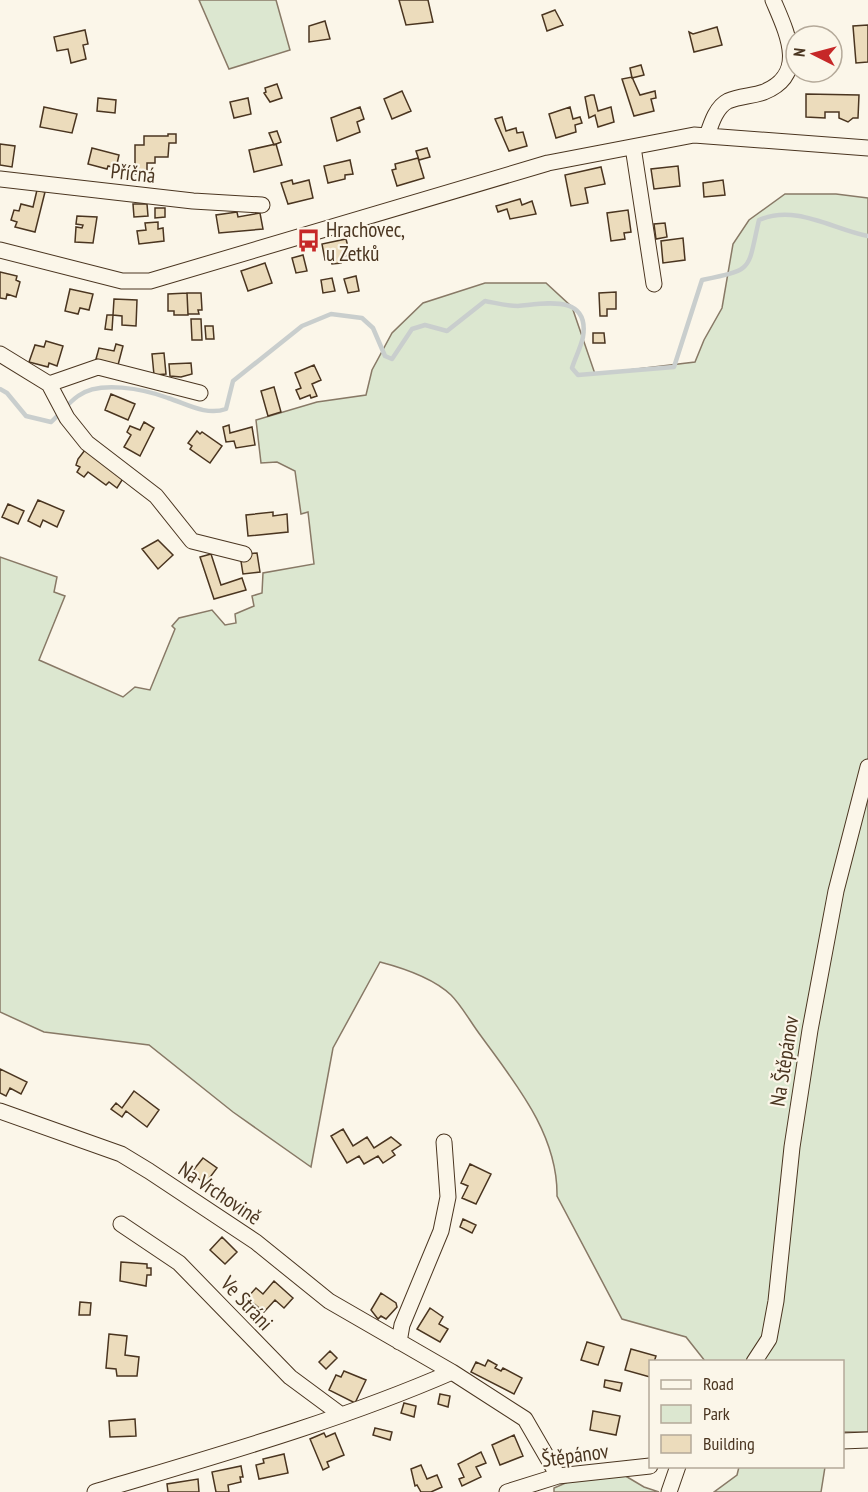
<svg xmlns="http://www.w3.org/2000/svg" width="868" height="1492" font-family="'PT Sans Narrow',sans-serif">
<style>
.green{fill:#dce7d0;stroke:#887966;stroke-width:1.5}
.lines{fill:none;stroke-linecap:round;stroke-linejoin:round}
.stream{stroke:#c9cecd;stroke-width:4.5}
.building{fill:#ecdcbc;stroke:#4a3520;stroke-width:1.5}
.minor-casing{stroke:#4a3520;stroke-width:17}
.minor{stroke:#fbf6e9;stroke-width:15}
.labels{text-anchor:middle;dominant-baseline:central;stroke-width:4.5;stroke-linejoin:round;paint-order:stroke}
.street-label{font-size:21px;fill:#4a3520;stroke:#fbf6e9}
.poi-label{font-size:21px;fill:#4a3520;stroke:#fbf6e9;text-anchor:start}
</style>
<rect width="100%" height="100%" fill="#fbf6e9"/>
<!-- green -->
<path class="green" d="M199 0H276L290 50 229 69Z
M785 194H836L868 198V1432H843L842 1362 705 1361 686 1337 622 1319 557 1196C558 1134 515 1083 481 1036 471 1023 462 1006 451 995 433 978 403 968 380 962L333 1048 311 1167 233 1112 149 1045 44 1032 0 1012V557L57 577 54 592 65 596 39 660 123 697 135 687 150 690 175 629 172 626 179 618 212 610 225 625 236 623 235 614 254 606 252 596 262 593 263 573 314 564 308 512 301 514 295 471 277 462 261 463 256 420 317 402 366 395 372 370 392 333 423 303 485 283H546L572 307 595 374 695 362 704 340 722 308 733 244 749 220Z
M607 1465 644 1487 659 1492H554V1488Z
M739 1467V1466L825 1467 821 1492H714L737 1475Z"/>
<g class="lines">
<!-- stream -->
<path class="stream" d="M0 389 7 393 26 416 51 422C60 414 68 403 78 396 99 380 144 389 168 398 187 404 206 416 226 409L233 381 302 326 331 314 362 318 373 328 385 356 392 359 412 329 425 325 447 331 485 301C496 303 507 306 518 306 543 304 590 293 583 337 581 347 575 358 572 368L578 375 674 367 702 280C755 269 747 271 759 220 796 204 832 229 868 236"/>
</g>
<!-- building -->
<path class="building" d="M399 0H428L433 22 406 25Z
M555 10 563 25 547 31 542 15Z
M325 21 330 39 309 42V26Z
M868 25V62L856 63 853 26Z
M717 27 722 45 694 52 689 32 693 34Z
M85 30 88 44 83 45 86 59 71 63 68 49 57 51 54 37Z
M641 65 644 75 632 78 630 68Z
M632 77 640 95 655 91 656 98 651 99 654 111 634 116 622 79Z
M277 84 282 98 270 102 264 93 266 92 265 88Z
M402 91 411 111 392 119 384 99Z
M806 94 859 95 858 118H853L848 122 839 118V112H825V118L806 117Z
M591 95H594L598 111 611 107 614 122 598 127 595 115 589 118 585 97Z
M98 98 116 100 115 113 97 111Z
M248 98 251 114 234 118 230 102Z
M44 107 77 114 72 133 40 127Z
M360 107 364 119 357 122 360 132 337 141 331 118Z
M570 107 573 119 580 117 582 123 575 125 576 132 556 138 549 114Z
M502 117 506 131 516 128 517 133 523 132 527 146 509 151 495 119Z
M277 131 281 142 274 145 269 133Z
M168 134H176V143H169L168 157H155V163H147V174H135V145H144V136H168Z
M0 144 15 146 12 167 0 165Z
M276 144 282 165 254 172 249 150Z
M92 148 119 155 116 168 108 166 107 169 88 164Z
M427 148 430 157 419 160 416 151Z
M418 158 424 178 397 186 392 170 396 169 395 164Z
M350 160 353 174 345 175V179L328 183 324 166Z
M678 166 680 186 654 189 651 169Z
M601 167 605 184 585 188 588 203 571 206 565 175Z
M292 180 293 184 309 180 313 198 288 204 281 183Z
M723 180 725 195 704 197 703 183Z
M37 190 45 192 35 232 15 227 17 222 11 220 14 210 19 211 21 204 33 207Z
M520 199 522 205 532 201 536 214 510 219 507 209 498 212 496 206Z
M133 204H147L148 216 134 217Z
M155 208H165V217L155 218Z
M628 210 631 232 624 233 625 239 611 241 607 213Z
M237 212 238 217 260 213 263 229 219 233 216 215Z
M77 216 97 217 93 243 75 242 76 227 82 228 83 225 76 224Z
M158 222V229L163 228 164 241 139 244 137 231 146 230 145 223Z
M665 223 667 237 656 239 654 224Z
M683 238 685 260 663 263 661 241Z
M346 239 350 255 340 257 341 263 332 264 331 259 325 260 322 244Z
M303 255 307 271 296 273 292 258Z
M265 263 272 283 248 291 241 271Z
M0 272 17 276 16 280 20 282 16 297 7 294 6 299 0 298Z
M356 276 359 291 348 293 344 279Z
M332 278 335 291 323 293 321 280Z
M70 289 93 294 89 310 80 308 78 314 65 311Z
M616 292V309H607V316H600L599 293Z
M187 293 188 315H174V311H168V294Z
M187 293H201L202 310H198L199 314H188Z
M114 299 137 300 136 326 122 325V316L113 315Z
M107 315H113L112 330 105 329Z
M191 319H201L202 340H192Z
M205 326H213L214 339H206Z
M593 333H604L605 343H593Z
M46 341 63 346 57 366 49 363 48 367 29 362 35 345 44 347Z
M116 344 123 346 118 365 96 359 99 348 114 351Z
M164 353 166 374 154 375 152 354Z
M191 363 192 374 181 377 170 376 169 364Z
M314 365 321 380 312 384 317 396 311 398 310 395 300 399 296 390 301 388 295 373Z
M274 387 281 412 268 416 261 391Z
M111 394 135 404 128 420 105 410Z
M144 422 154 428 140 456 124 447 131 435 127 432 130 426 140 430Z
M229 425 230 433 252 427 255 445 236 448 234 441 226 442 223 427Z
M197 431 200 434 202 432 222 446 210 463 190 449 192 446 188 443Z
M85 450 124 477 117 488 109 482 106 485 88 472 84 477 77 472 80 467 76 465 78 459Z
M38 500 64 511 57 527 43 520 40 527 28 521Z
M8 504 24 511 18 524 2 517Z
M273 512V516L287 514 288 532 248 536 246 515Z
M158 540 173 555 158 569 142 549Z
M257 553 260 572 243 574 240 555Z
M211 554 221 585 242 578 246 590 214 599 200 557Z
M0 1069 27 1082 21 1094 10 1088 6 1096 0 1093Z
M134 1091 159 1110 147 1127 126 1111 122 1117 111 1109 116 1103 122 1108Z
M343 1129 353 1146 367 1137 374 1148 391 1137 401 1145 392 1151 395 1155 383 1163 378 1156 364 1164 359 1156 347 1163 331 1136Z
M203 1158 217 1168 205 1184 191 1173Z
M470 1164 491 1174 476 1204 462 1198 468 1186 461 1183Z
M463 1219 476 1225 472 1233 460 1227Z
M222 1237 237 1252 225 1264 210 1250Z
M121 1262 147 1264V1268H151V1275H147L146 1286 120 1281Z
M274 1281 293 1298 284 1308 275 1300 264 1312 247 1298 256 1288 263 1294Z
M381 1293 396 1303 397 1307 386 1319 381 1316 378 1319 371 1310Z
M80 1302 91 1303 90 1315H79Z
M430 1308 443 1317 439 1324 448 1329 440 1342 417 1329Z
M109 1334 127 1336 125 1355 139 1357 137 1376H117L116 1369 106 1368Z
M587 1342 604 1347 598 1365 581 1360Z
M631 1349 656 1356 654 1362H650V1377L625 1370Z
M330 1351 337 1358 326 1369 319 1362Z
M488 1360 497 1365 495 1368 501 1371 503 1368 522 1378 514 1394 471 1372 476 1362 485 1366Z
M344 1371 366 1380 355 1403 329 1390 336 1375 341 1377Z
M605 1380 622 1383 620 1391 604 1387Z
M440 1394 450 1396 448 1407 438 1404Z
M404 1403 416 1406 414 1417 401 1413Z
M593 1411 620 1416 616 1435 590 1430Z
M135 1419 136 1436 110 1437 109 1421Z
M375 1428 392 1432 390 1440 373 1435Z
M324 1433 326 1437 335 1433 344 1455 327 1462 329 1467 323 1470 310 1439Z
M514 1435 523 1456 500 1465 492 1445Z
M481 1452 486 1463 476 1467 481 1477 462 1486 459 1479 464 1477 458 1464Z
M284 1454 288 1473 259 1479 256 1465 264 1463 263 1459Z
M421 1465 427 1479 437 1475 442 1487 431 1492H421L417 1485 415 1486 411 1469Z
M241 1466 243 1477H240L241 1482 228 1485 229 1492H216L212 1472Z
M198 1479 199 1492H168L167 1484Z"/>
<g class="lines">
<defs>
<path id="minor" d="M707 136C711 124 716 107 728 101 739 96 753 96 764 92 808 74 787 33 773 0
M633 147 654 284
M0 179 193 201 262 205
M0 250 122 281H150L548 163 694 135 868 148
M0 354 49 384 67 418 87 443 156 496 192 541 244 554
M49 384 98 367 200 393
M0 1111 121 1154 149 1171 256 1242 329 1301 452 1372 525 1419 558 1476
M121 1224 179 1263 290 1377 340 1414
M399 1342 402 1325 441 1231 448 1197 444 1142
M754 1362 769 1339 776 1301 792 1147 810 1030 836 891 868 767
M842 1441 868 1440
M95 1492C215 1456 337 1422 452 1372
M507 1492 558 1476 650 1466
M669 1492 678 1466"/>
</defs>
<!-- minor casing -->
<use href="#minor" class="minor-casing"/>
<!-- minor -->
<use href="#minor" class="minor"/>
</g>
<!-- icons -->
<defs>
<symbol id="bus-bare" viewBox="-9 -9 18 18"><path d="M-5-6H5V4H4V6H2V4H-2V6H-4V4H-5ZM-3.5-4V0h7V-4ZM-3.5 1.2v1.5H-2V1.2ZM2 1.2v1.5H3.5V1.2Z" fill="#c62828" stroke="#fbf6e9" stroke-width="2.5" paint-order="stroke"/></symbol>
</defs>
<g fill-rule="evenodd">
<use href="#bus-bare" x="292" y="224" width="33" height="33"/>
</g>
<g class="labels">
<!-- street labels -->
<g class="street-label">
<text transform="translate(133 173) rotate(6)">Příčná</text>
<text transform="translate(784 1061) rotate(-81)">Na Štěpánov</text>
<text transform="translate(220 1193) rotate(34)">Na Vrchovině</text>
<text transform="translate(247 1303) rotate(47)">Ve Stráni</text>
<text transform="translate(575 1455) rotate(-8)">Štěpánov</text>
</g>
<!-- poi labels -->
<g class="poi-label">
<text x="326" y="229">Hrachovec,<tspan x="326" dy="24">u Zetků</tspan></text>
</g>
</g>
<!-- legend -->
<rect x="649" y="1360" width="195" height="108" fill="#fbf6e9" stroke="#b4a999" stroke-width="1.5"/>
<rect x="661" y="1380" width="30" height="9" fill="#fbf6e9" stroke="#b4a999" stroke-width="1.5"/>
<text x="703" y="1390" font-size="18" fill="#4a3520">Road</text>
<rect x="661" y="1405" width="30" height="18" fill="#dce7d0" stroke="#b4a999" stroke-width="1.5"/>
<text x="703" y="1420" font-size="18" fill="#4a3520">Park</text>
<rect x="661" y="1435" width="30" height="18" fill="#ecdcbc" stroke="#b4a999" stroke-width="1.5"/>
<text x="703" y="1450" font-size="18" fill="#4a3520">Building</text>
<!-- north arrow -->
<g transform="translate(814 54) rotate(276)"><circle r="28" fill="#fbf6e9" stroke="#b4a999" stroke-width="1.5"/>
<path d="M0-4.5L10 22L0 15L-10 22Z" fill="#c62828"/>
<text y="-9" font-size="16" font-weight="bold" text-anchor="middle" fill="#4a3520">N</text>
</g>
</svg>
